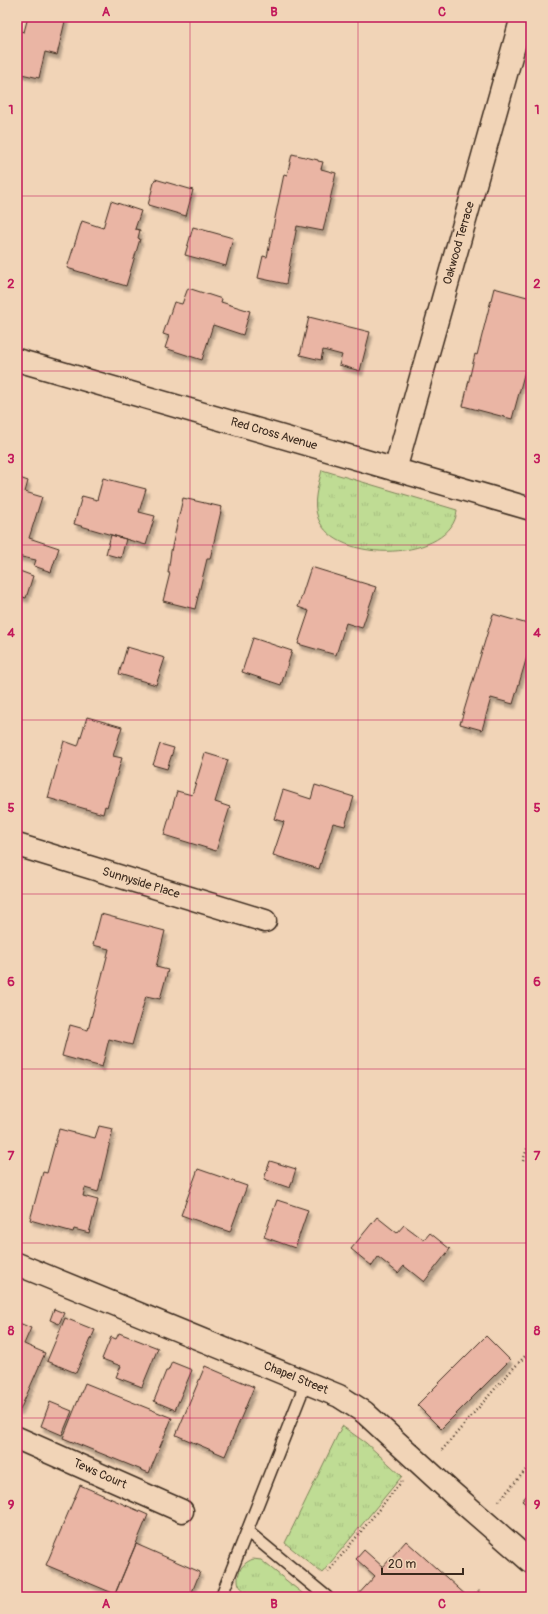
<svg xmlns="http://www.w3.org/2000/svg" width="548" height="1614" font-family="Pangolin,sans-serif">
<style>
.grass{fill:url(#grass-tufts);stroke:#7d8359}
.building{fill:#eab5a4;stroke:#3b2a1e;filter:url(#shadow)}
.lines{fill:none;stroke-linecap:round;stroke-linejoin:round}
.service-casing{stroke:#3b2a1e;stroke-width:14}
.minor-casing{stroke:#3b2a1e;stroke-width:25}
.path{stroke:#3b2a1e;stroke-width:2.5;stroke-dasharray:1 3;stroke-linecap:butt}
.service{stroke:#f1d4b7;stroke-width:11}
.minor{stroke:#f1d4b7;stroke-width:22}
.grid{fill:none;stroke:#c2185b;stroke-width:1;stroke-opacity:0.55}
.labels{text-anchor:middle;dominant-baseline:central;stroke-width:3;stroke-linejoin:round;paint-order:stroke}
.street-label{font-size:12px;fill:#3b2a1e;stroke:#f1d4b7}
.neatline{fill:none;stroke:#c2185b;stroke-width:1.5}
.grid-label{font-size:13px;text-anchor:middle;font-weight:bold;fill:#c2185b}
</style>
<defs>
<pattern id="grass-tufts" width="24" height="20" patternUnits="userSpaceOnUse"><rect width="24" height="20" fill="#bfdc94"/><path d="M3 7l-1-3M5 7V3M7 7l1-3M15 17l-1-3M17 17v-4M19 17l1-3" fill="none" stroke="#a5bd7f"/></pattern>
<filter id="shadow"><feDropShadow dx="2.5" dy="4.5" stdDeviation="1" flood-color="#0004"/></filter>
</defs>
<rect width="100%" height="100%" fill="#f1d4b7"/>
<filter id="ink" filterUnits="userSpaceOnUse"><feTurbulence type="fractalNoise" baseFrequency=".025" numOctaves="2"/><feDisplacementMap in="SourceGraphic" scale="8" xChannelSelector="R" yChannelSelector="G"/><feConvolveMatrix kernelMatrix="1 2 1 2 8 2 1 2 1" color-interpolation-filters="sRGB"/></filter>
<g filter="url(#ink)">
<!-- grass -->
<path class="grass" d="M322 470 457 510C454 561 335 566 318 518 312 502 318 486 322 470Z
M342 1426 366 1443 402 1476 322 1573 285 1543Z
M253 1559 261 1560 307 1597C291 1597 229 1604 239 1573 241 1566 246 1562 253 1559Z"/>
<!-- building -->
<path class="building" d="M28 17H66L57 55 45 52 39 78 17 73V30L24 32Z
M292 154 318 160V161L323 162 321 169 336 173 323 231 297 226 286 284 258 278 263 256 267 257 284 174 287 175Z
M155 179 193 190 186 216 148 205Z
M111 201 141 211 135 229 140 230 138 238 140 239 126 286 67 268 82 221 103 228Z
M193 227 233 238 226 266 185 255Z
M188 288 222 299 221 302 250 311 243 335 213 325 202 360 165 348 169 336 163 334 174 302 182 304Z
M494 288 531 298 530 339 531 349 512 419 463 406 475 354 477 355Z
M309 317 370 332 360 371 339 365 342 355 323 350 321 360 300 355Z
M17 477 28 481 25 492 42 497 29 538 59 548 51 572 34 566 36 560 17 556Z
M103 478 146 489 139 512 155 516 146 545 74 524 82 496 97 500Z
M183 498 222 507 210 559H207L195 609 163 601 170 573H168L171 551Z
M111 535 126 539 121 558 106 554Z
M311 567 376 587 362 628 346 623 336 655 298 644 309 611 298 607Z
M17 570 33 576 26 598 17 595Z
M493 614 531 625V643L513 704 491 698 482 730 460 724Z
M253 638 292 651 281 685 242 672Z
M127 647 165 658 156 685 119 674Z
M87 717 122 727 113 756 122 758 107 807 105 806 103 814 48 798 64 741 78 746Z
M160 744 174 748 167 769 153 765Z
M205 753 228 760 215 802 230 807 216 851 164 835 177 791 192 795Z
M315 785 354 797 345 826 333 823 319 869 273 855 284 822 274 819 283 790 311 799Z
M101 914 165 931 156 967 168 970 160 999 146 996 132 1045 109 1039 102 1067 62 1056 70 1025 88 1030 109 949 93 945Z
M99 1126 113 1129 98 1192 85 1188 83 1196 98 1200 89 1233 74 1229 73 1232 30 1220 43 1172 47 1173 59 1129 95 1138Z
M270 1161 296 1169 290 1188 264 1179Z
M198 1169 247 1186 230 1232 181 1215Z
M277 1200 308 1210 295 1248 264 1237Z
M377 1217 397 1233 404 1225 424 1240 430 1233 450 1249 424 1282 404 1266 398 1273 378 1257 372 1266 351 1249Z
M54 1309 64 1313 59 1324 50 1320Z
M65 1318 95 1330 76 1373 47 1361Z
M17 1322 31 1328 24 1344 45 1353 20 1410 17 1409Z
M119 1333 158 1348 142 1387 116 1377 121 1366 102 1359 111 1337 116 1339Z
M486 1336 510 1360 441 1429 417 1405Z
M172 1362 192 1370 175 1410 154 1401 166 1371H168Z
M205 1366 254 1387 225 1456 176 1435Z
M85 1383 172 1418 149 1473 63 1438Z
M50 1402 72 1411 62 1435 41 1426Z
M80 1485 148 1515 115 1594 46 1565Z
M531 1490V1508L522 1501Z
M406 1541 468 1597H356L375 1576 356 1559 364 1550 383 1567Z
M136 1544 200 1572 190 1597H122L115 1594Z"/>
<g class="lines">
<defs>
<path id="service" d="M247 1531 327 1597
M221 1597 306 1382"/>
<path id="minor" d="M17 360 531 509
M395 470 522 17
M17 845 265 921
M17 1264 339 1396 364 1412 451 1492 531 1562
M17 1438 182 1511"/>
</defs>
<!-- service casing -->
<use href="#service" class="service-casing"/>
<!-- minor casing -->
<use href="#minor" class="minor-casing"/>
<!-- path -->
<path class="path" d="M523 1161 531 1137
M442 1450 506 1376 531 1350
M499 1501 531 1464
M328 1572 402 1481
M473 1597 478 1591 485 1597"/>
<!-- service -->
<use href="#service" class="service"/>
<!-- minor -->
<use href="#minor" class="minor"/>
</g>
</g>
<!-- grid -->
<path class="grid" d="M190 17V1597M358 17V1597M17 196H531M17 371H531M17 545H531M17 720H531M17 894H531M17 1069H531M17 1243H531M17 1418H531"/>
<g class="labels">
<!-- street labels -->
<g class="street-label">
<text transform="translate(459 243) rotate(-74)">Oakwood Terrace</text>
<text transform="translate(274 434) rotate(16)">Red Cross Avenue</text>
<text transform="translate(141 883) rotate(17)">Sunnyside Place</text>
<text transform="translate(296 1378) rotate(22)">Chapel Street</text>
<text transform="translate(100 1474) rotate(24)">Tews Court</text>
</g>
</g>
<!-- margin -->
<rect width="548" height="1614" fill="none" stroke="#f1d4b7" stroke-width="44"/>
<!-- scale -->
<path d="M382 1568v6h81v-6" fill="none" stroke="#3b2a1e" stroke-width="2"/>
<text x="388" y="1568" font-size="12" fill="#3b2a1e" stroke="#f1d4b7" stroke-width="3" paint-order="stroke">20 m</text>
<rect x="22" y="22" width="504" height="1570" class="neatline"/>
<g class="grid-label">
<text x="106" y="16">A</text>
<text x="274" y="16">B</text>
<text x="442" y="16">C</text>
<text x="11" y="114">1</text>
<text x="537" y="114">1</text>
<text x="11" y="288">2</text>
<text x="537" y="288">2</text>
<text x="11" y="463">3</text>
<text x="537" y="463">3</text>
<text x="11" y="637">4</text>
<text x="537" y="637">4</text>
<text x="11" y="812">5</text>
<text x="537" y="812">5</text>
<text x="11" y="986">6</text>
<text x="537" y="986">6</text>
<text x="11" y="1160">7</text>
<text x="537" y="1160">7</text>
<text x="11" y="1335">8</text>
<text x="537" y="1335">8</text>
<text x="11" y="1509">9</text>
<text x="537" y="1509">9</text>
<text x="106" y="1608">A</text>
<text x="274" y="1608">B</text>
<text x="442" y="1608">C</text>
</g>
</svg>
